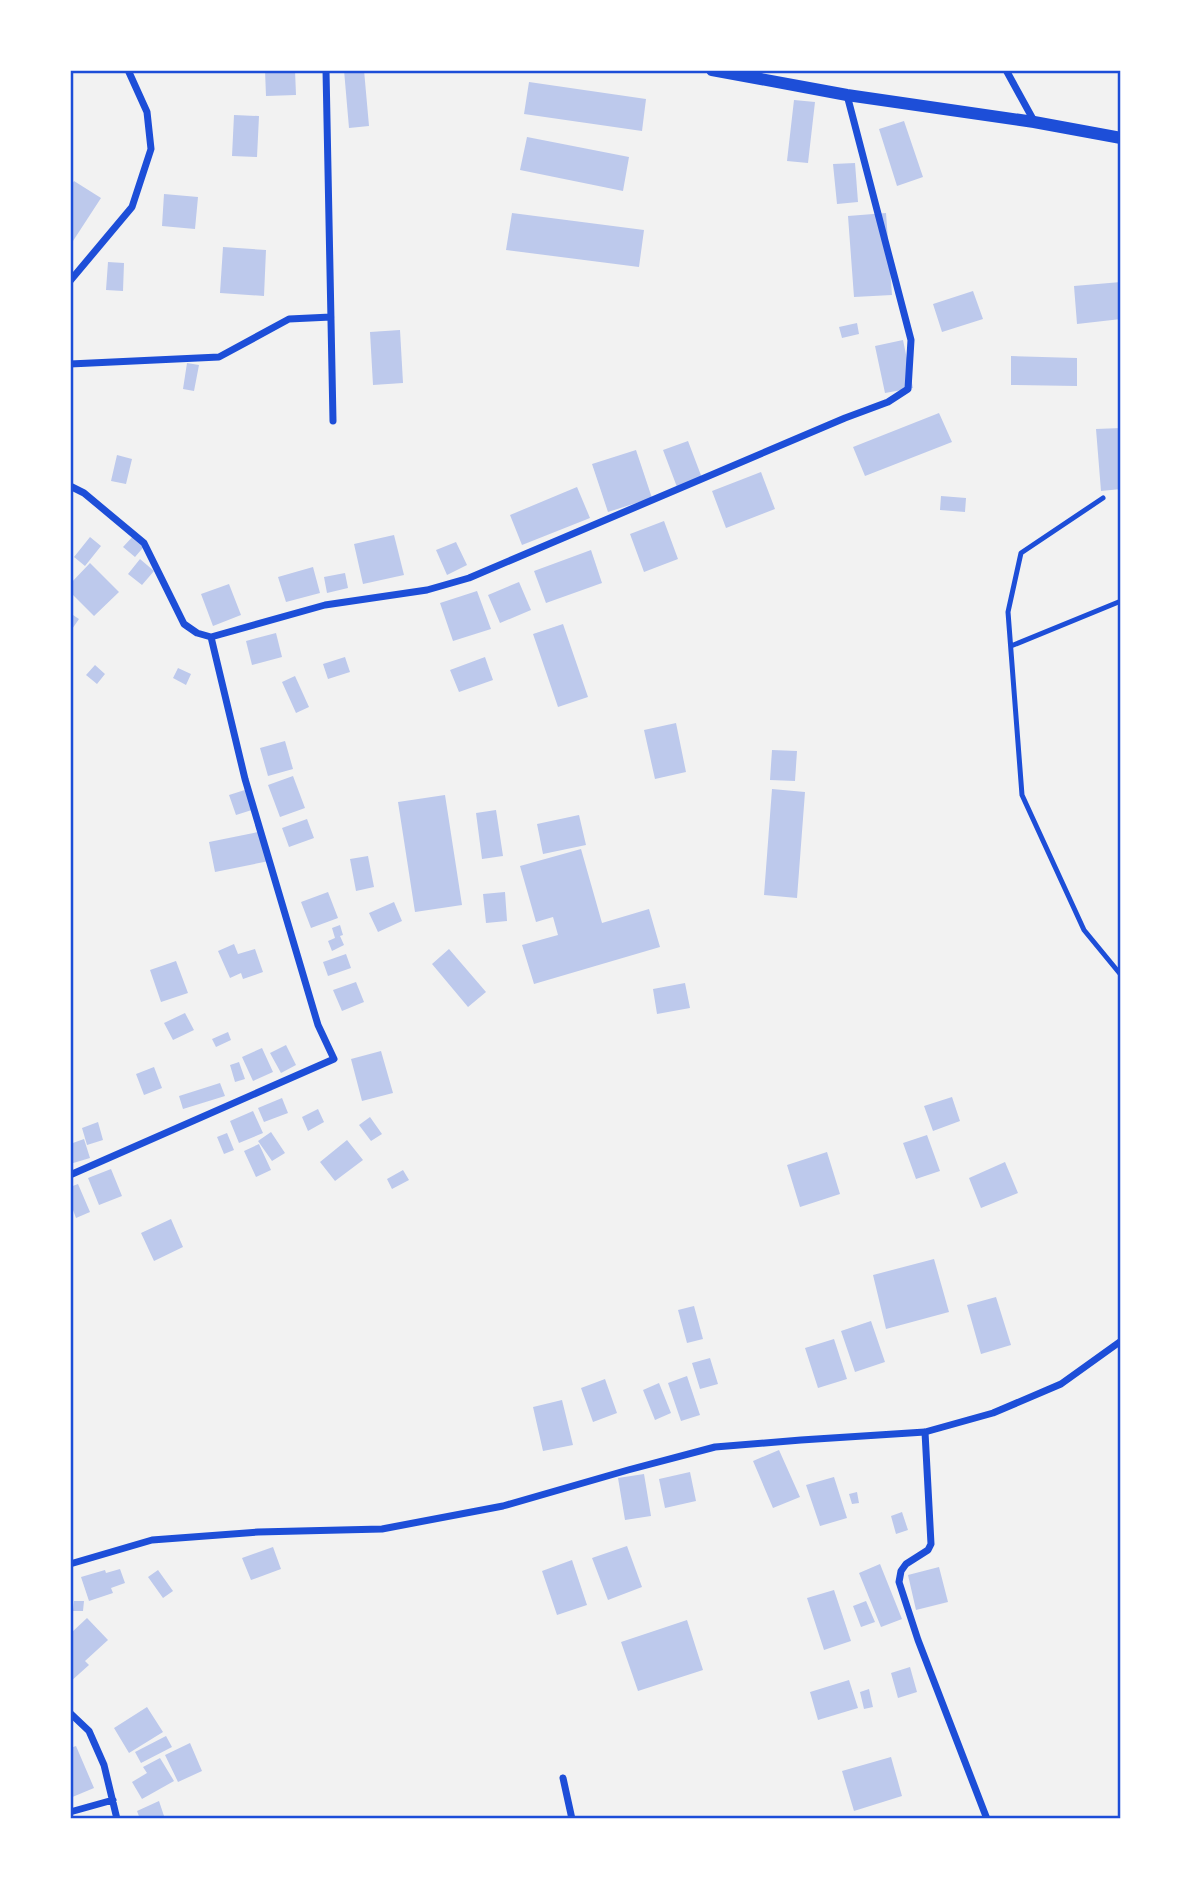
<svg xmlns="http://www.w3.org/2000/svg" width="1191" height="1889" font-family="'Asap Condensed',sans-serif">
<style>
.building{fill:#bdc9ec}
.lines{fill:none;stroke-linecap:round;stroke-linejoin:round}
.service{stroke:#1d4ed8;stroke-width:5}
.minor{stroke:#1d4ed8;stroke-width:7}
.tertiary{stroke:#1d4ed8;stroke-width:12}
.neatline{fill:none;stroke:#1d4ed8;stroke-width:2.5}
</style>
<rect width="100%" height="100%" fill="#f2f2f2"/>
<!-- building -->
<path class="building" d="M265 70H295L296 95 266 96Z
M344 70H364L369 126 349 128Z
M529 82 646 99 642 131 524 114Z
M794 100 815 102 808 163 787 161Z
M234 115 259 116 257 157 232 156Z
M904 121 923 177 897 186 879 129Z
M527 137 629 157 623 191 520 170Z
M855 163 858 202 837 204 833 164Z
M74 181 101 198 73 241 70 240V188Z
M164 194 198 197 195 229 162 226Z
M512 213 644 230 639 267 506 250Z
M886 213 892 295 854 297 848 216Z
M223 247 266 250 264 296 220 293Z
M108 262 124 263 123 291 106 290Z
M1121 282V319L1077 324 1074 286Z
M973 291 983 319 942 332 933 304Z
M857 323 859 334 842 338 839 327Z
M400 330 403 383 373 385 370 332Z
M903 340 913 388 885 393 875 346Z
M1011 356 1077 358V386L1011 385Z
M187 363 199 365 194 391 183 389Z
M939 413 952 442 865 476 853 447Z
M1121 428V489L1101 491 1096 429Z
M688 441 702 478 677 487 663 450Z
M636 450 652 498 608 512 592 464Z
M117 455 132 459 126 484 111 481Z
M761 472 775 509 726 528 712 491Z
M577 487 590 518 522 545 510 515Z
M941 496 966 498 965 512 940 510Z
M664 521 678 559 644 572 630 534Z
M135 534 147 543 135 557 123 547Z
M394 535 404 575 363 584 354 544Z
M90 537 101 546 85 566 74 557Z
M456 542 467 565 447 575 436 550Z
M591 550 602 583 546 603 534 571Z
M140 559 154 571 142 585 128 574Z
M90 563 119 592 94 616 70 592V584Z
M313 567 320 593 286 602 278 577Z
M345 573 348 588 327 593 324 577Z
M519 582 531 610 500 623 488 595Z
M229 584 241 615 213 626 201 594Z
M477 591 491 629 453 641 440 603Z
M70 613 79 619 70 632Z
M563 624 588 697 558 707 533 634Z
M276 633 282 657 252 665 246 641Z
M345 657 350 672 328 679 323 664Z
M485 657 493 680 459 692 450 670Z
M95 665 105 674 97 684 86 675Z
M178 668 191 674 186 685 173 678Z
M295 676 309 707 296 713 282 682Z
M676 723 686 772 655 779 644 730Z
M285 741 293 769 268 776 260 748Z
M772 750 797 751 795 781 770 780Z
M293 776 305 808 280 817 268 785Z
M248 789 255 809 236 815 229 795Z
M772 789 805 792 797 898 764 895Z
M445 795 462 905 415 912 398 802Z
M496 810 503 856 482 859 476 813Z
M579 815 586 845 543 854 537 824Z
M307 819 314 838 289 847 282 828Z
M263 831 269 861 215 872 209 842Z
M581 849 602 923 649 909 660 947 534 984 522 945 558 935 553 917 536 922 520 866Z
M368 856 374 887 356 891 350 859Z
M328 892 338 918 311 928 301 902Z
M505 892 507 921 486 923 483 894Z
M394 902 402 921 378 932 369 913Z
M340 925 343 935 340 936 344 945 332 951 328 941 335 938 332 928Z
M234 944 238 954 255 949 263 972 243 979 241 973 230 978 218 951Z
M449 949 486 992 468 1007 432 964Z
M346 954 351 968 328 976 323 962Z
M176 961 188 993 161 1002 150 970Z
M356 982 364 1002 342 1011 333 990Z
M685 983 690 1008 657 1014 653 989Z
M185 1013 194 1030 173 1040 164 1023Z
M228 1032 231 1040 216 1047 212 1039Z
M286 1045 296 1065 281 1073 270 1053Z
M262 1048 273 1072 253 1081 242 1057Z
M381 1051 393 1093 362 1101 351 1059Z
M239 1062 245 1079 235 1082 230 1065Z
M154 1067 162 1088 144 1095 136 1074Z
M220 1083 225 1096 183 1109 179 1096Z
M952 1097 960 1121 933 1131 924 1106Z
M282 1098 288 1113 264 1122 258 1108Z
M318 1109 324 1122 308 1131 302 1117Z
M253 1111 263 1133 239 1143 230 1121Z
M370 1117 382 1134 371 1141 359 1125Z
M98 1122 103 1140 87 1145 82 1128Z
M271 1132 285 1153 272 1161 258 1141Z
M227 1133 234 1150 224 1154 217 1137Z
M927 1135 940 1171 916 1179 903 1143Z
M84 1139 90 1158 70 1164V1144Z
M347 1140 363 1160 335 1181 320 1162Z
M259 1144 271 1170 256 1177 244 1151Z
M827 1152 840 1194 800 1207 787 1165Z
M1005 1162 1018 1193 981 1208 969 1178Z
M111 1169 122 1196 99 1205 88 1178Z
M403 1170 409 1180 392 1189 387 1179Z
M78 1184 90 1212 76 1218 70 1202V1187Z
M171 1219 183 1247 154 1261 141 1233Z
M934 1259 949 1312 886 1329 873 1275Z
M996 1297 1011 1345 981 1354 967 1305Z
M694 1306 703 1339 687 1343 678 1310Z
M871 1321 885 1362 855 1372 841 1331Z
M834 1339 847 1379 818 1388 805 1348Z
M710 1358 718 1384 700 1389 692 1363Z
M687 1376 700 1415 681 1421 668 1383Z
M605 1379 617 1413 593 1422 581 1388Z
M659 1383 671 1413 655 1420 643 1390Z
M562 1400 573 1445 543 1451 533 1407Z
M779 1450 800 1497 773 1508 753 1461Z
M690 1472 696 1501 665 1508 659 1479Z
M644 1474 651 1516 625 1520 618 1478Z
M834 1477 847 1518 820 1526 806 1485Z
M857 1492 859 1503 852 1504 849 1494Z
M902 1512 908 1530 896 1534 891 1516Z
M627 1546 642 1587 608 1600 592 1558Z
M273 1547 281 1569 251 1580 242 1558Z
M572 1560 587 1605 557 1615 542 1571Z
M880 1564 902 1619 881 1627 859 1573Z
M939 1567 948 1602 916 1610 908 1575Z
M120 1569 125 1583 111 1588 113 1593 89 1601 81 1577 105 1570 106 1573Z
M158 1570 173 1591 163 1598 148 1577Z
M834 1590 851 1641 824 1650 807 1598Z
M74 1601H84L83 1611H73Z
M866 1601 875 1622 861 1627 853 1606Z
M87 1618 108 1640 85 1661 89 1665 70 1682V1634Z
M687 1620 703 1670 638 1691 621 1642Z
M910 1667 917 1692 898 1698 891 1673Z
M849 1680 858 1708 818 1720 810 1692Z
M869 1689 873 1707 864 1709 860 1692Z
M147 1707 163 1732 129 1753 114 1728Z
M166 1736 172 1747 141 1763 135 1752Z
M190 1743 202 1771 178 1782 165 1755Z
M76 1746 94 1788 70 1798V1748Z
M891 1757 902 1796 854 1811 842 1771Z
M160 1758 174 1781 142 1799 132 1782 147 1773 143 1767Z
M159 1801 165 1819H140L137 1811Z"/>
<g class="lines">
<!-- service -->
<path class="service" d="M1103 498 1021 553 1008 612 1022 795 1084 930 1121 975
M1011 646 1121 601"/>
<!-- minor -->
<path class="minor" d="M326 70 333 421
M1006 70 1034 121
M70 281 132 207 151 149 147 112 128 70
M70 364 219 357 289 319 331 317
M70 486 84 493 144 543 184 624 197 633 211 637 245 779 318 1025 334 1059 70 1175
M211 637 325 605 427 590 469 578 845 418 888 402 908 389 911 340 847 95
M925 1432 931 1544 928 1550 906 1564 901 1571 899 1582 918 1640 987 1819
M70 1564 152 1540 258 1532 382 1529 503 1506 628 1470 715 1447 801 1440 925 1432 993 1413 1061 1384 1121 1341
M70 1713 89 1731 104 1765 117 1819
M563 1778 572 1819
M70 1812 113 1800"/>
<!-- tertiary -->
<path class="tertiary" d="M712 70 847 95 1034 122 1121 138"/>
</g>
<!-- border -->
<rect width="1191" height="1889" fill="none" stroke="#ffffff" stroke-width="144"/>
<rect x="72" y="72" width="1047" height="1745" class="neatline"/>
</svg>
